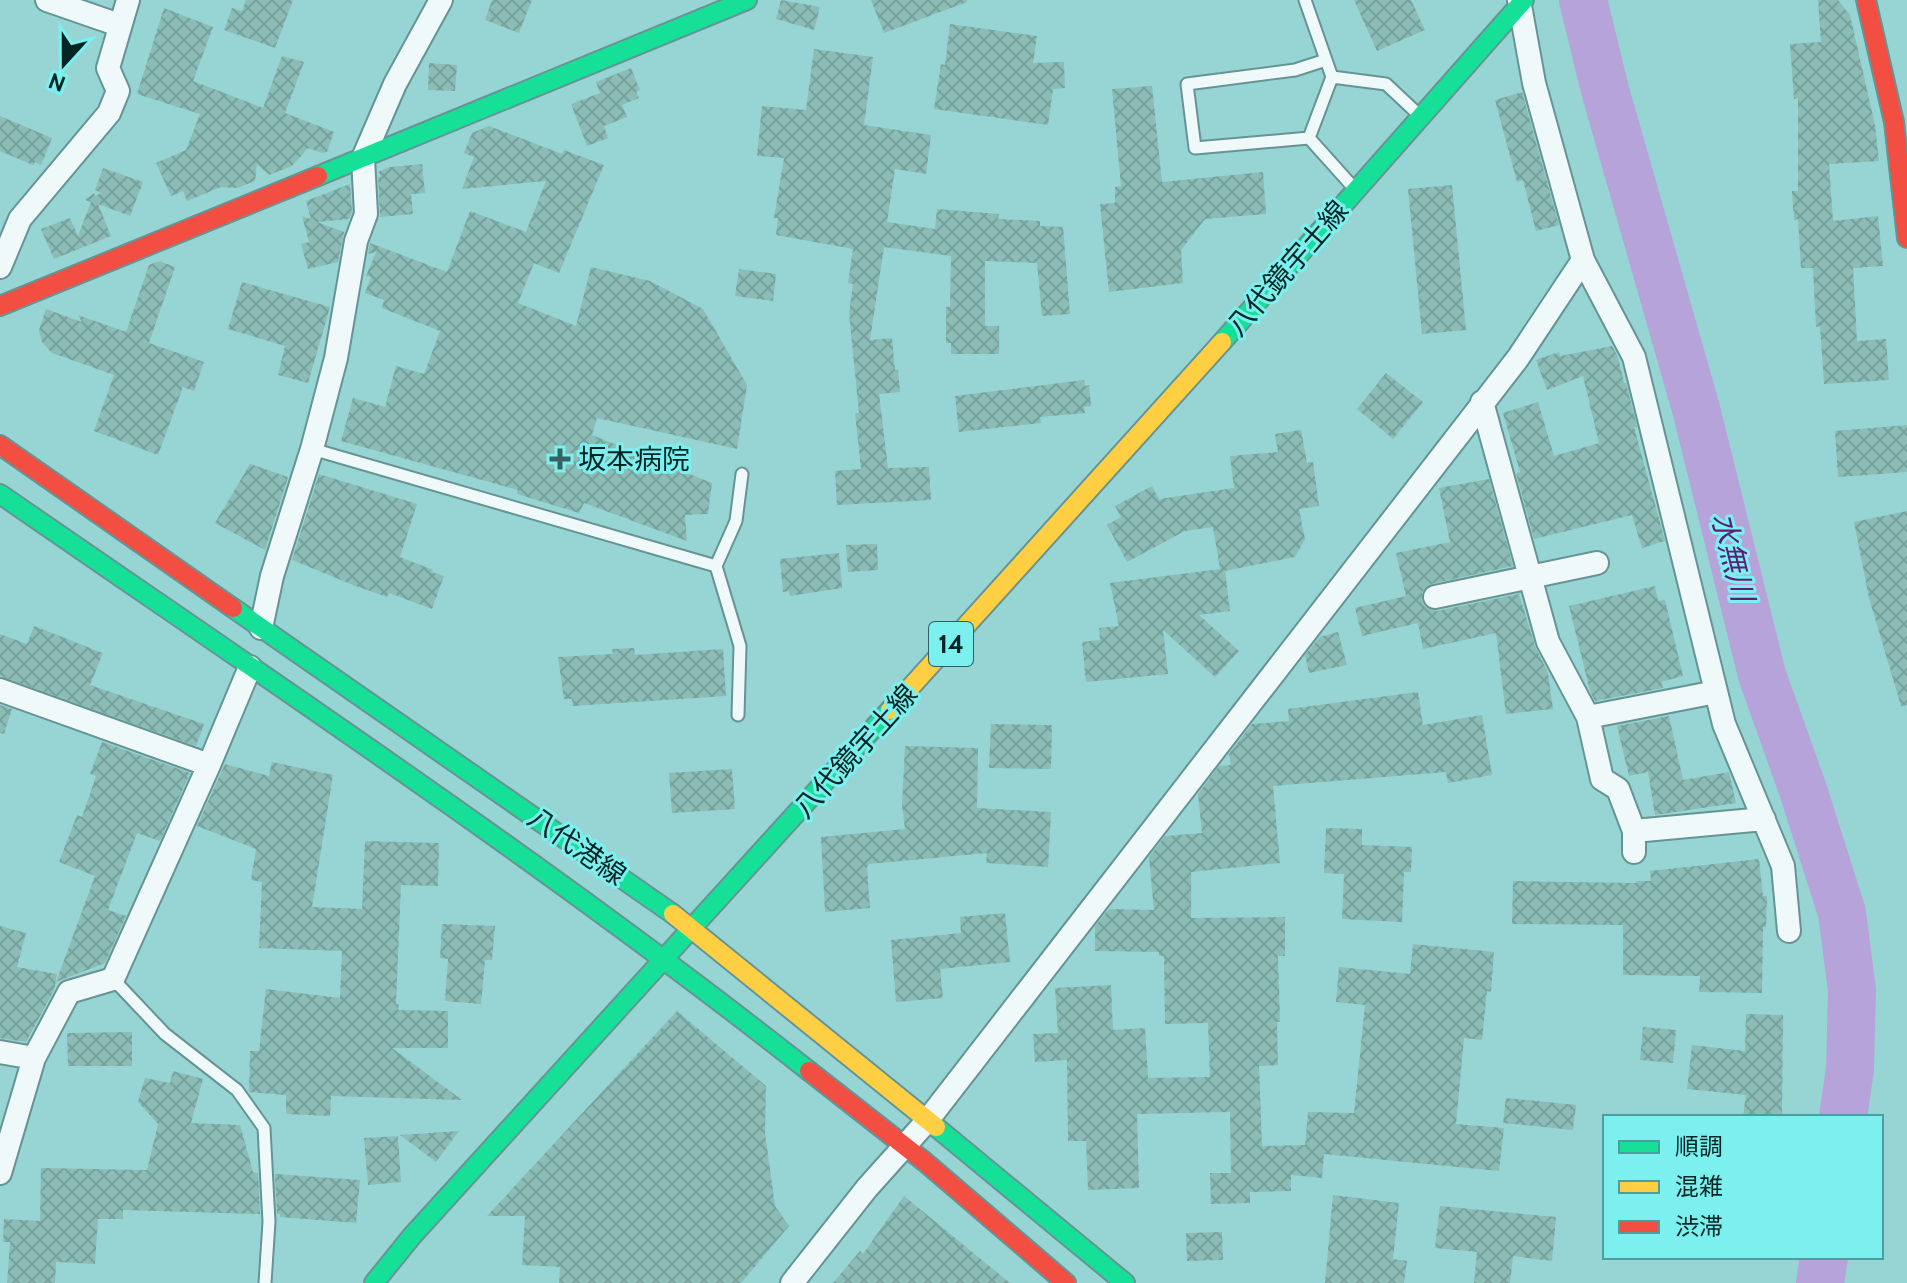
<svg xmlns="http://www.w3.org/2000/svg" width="1907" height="1283" font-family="Cabin,'Noto Sans JP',sans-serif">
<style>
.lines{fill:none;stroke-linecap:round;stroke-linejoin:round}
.river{stroke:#b5a3d9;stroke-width:48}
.building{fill:url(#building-cross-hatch)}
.lane-casing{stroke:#669494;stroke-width:15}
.street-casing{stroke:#669494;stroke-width:26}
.fast-casing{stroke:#669494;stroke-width:22}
.slow-casing{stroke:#669494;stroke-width:22}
.jam-casing{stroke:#669494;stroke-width:22}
.lane{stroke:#eff9f9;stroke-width:11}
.street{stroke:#eff9f9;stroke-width:22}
.fast{stroke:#16e098;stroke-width:18}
.slow{stroke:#ffcf43;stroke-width:18}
.jam{stroke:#f24e42;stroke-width:18}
.poi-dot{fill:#356363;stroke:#7cf0ee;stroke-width:3}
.labels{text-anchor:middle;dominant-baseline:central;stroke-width:6;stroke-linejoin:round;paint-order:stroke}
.shield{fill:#7cf0ee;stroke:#256261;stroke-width:2}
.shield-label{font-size:26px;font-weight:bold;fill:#002525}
.street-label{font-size:28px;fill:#002525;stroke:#7cf0ee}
.poi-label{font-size:28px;fill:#002525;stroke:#7cf0ee;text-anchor:start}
.water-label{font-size:30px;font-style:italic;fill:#5e1c78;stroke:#7cf0ee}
</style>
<defs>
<pattern id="building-cross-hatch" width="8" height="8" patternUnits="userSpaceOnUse" patternTransform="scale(2)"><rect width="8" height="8" fill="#8bbcb6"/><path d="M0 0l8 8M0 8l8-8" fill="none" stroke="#76a19c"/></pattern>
</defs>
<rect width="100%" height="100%" fill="#97d5d5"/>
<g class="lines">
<!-- river -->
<path class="river" d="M1583 0 1605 90 1696 409 1762 675 1803 790 1842 913 1852 990 1850 1069 1843 1117
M1820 1283 1824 1257"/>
</g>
<!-- building -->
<path class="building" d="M246 0H293L275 48 224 30 232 8 242 11Z
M492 0H532L519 33 485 20Z
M781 0 820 7 814 30 776 19Z
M871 0H967V2L884 33Z
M1354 0H1411L1425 30 1377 51Z
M1818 0H1838L1850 15 1875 125 1879 161 1829 164 1833 221 1878 216 1883 266 1853 268 1857 341 1886 339 1889 380 1824 384 1820 326 1816 327 1813 268H1801L1798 219 1794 220 1792 191H1798V98L1794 99 1790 44 1821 42Z
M164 8 213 27 193 81 263 108 282 56 304 62 285 113 334 132 327 152 322 153 308 148 292 166 269 175 257 164 255 181 237 188 221 187 187 201 183 191 171 196 156 163 186 150 200 114 137 94Z
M950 24 1037 36 1033 63 1064 62 1065 88 1053 89 1048 125 934 109 941 64 945 65Z
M814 49 873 57 864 125 931 135 926 174 895 169 887 222 935 229 937 209 999 214 998 219 1040 221V226L1063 227 1070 314 1042 316 1037 263 985 261V326H999V354H951V343H946V307H950L951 256 884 247 870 340 892 338 895 370H898L900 392 879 394 888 468 929 467 931 500 837 505 835 471 861 469 855 413H859L849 313 853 284 848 283 853 249 776 235 778 218H774L784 158 757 156 762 106 806 110Z
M429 63 457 65 455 91 428 90Z
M631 68 640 90 636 92 639 98 622 105 627 117 604 126 608 138 587 146 571 104 600 93 596 82Z
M1152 86 1162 182 1263 172 1266 214 1205 219 1181 250 1183 283 1109 292 1100 204 1115 203V187L1121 186 1112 89Z
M1522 92 1559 225 1536 231 1523 180 1517 182 1495 100Z
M0 116 52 138 41 165 35 162 33 165 0 151Z
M489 126 562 154 564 150 604 165 559 273 534 263 518 303 576 326 591 267 650 281 703 309 747 385 737 449 597 418 592 435 712 483 708 514 685 515 687 541 584 503 579 513 517 494 518 490 341 441 353 398 385 407 396 366 424 374 440 331 382 308 384 300 365 293 371 277 366 276 376 252 368 254 370 243 447 272 470 211 526 232 546 181 462 189 474 157 464 153 472 133Z
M422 164 425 193 411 194 413 214 380 217 378 177 381 176 378 172 390 167Z
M103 168 143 182 130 216 98 204 111 236 54 259 41 229 70 218 78 236 91 202 85 200 94 193 95 196 101 193 95 190Z
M350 184 352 212 349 219 317 222 344 232 338 262 308 269 301 244 309 242 302 216 311 219 306 201Z
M1452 185 1466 330 1422 334 1408 189Z
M159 261 175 267 149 343 204 362 194 391 183 387 158 455 94 431 114 375 52 353 42 342 39 330 46 309 82 322 78 315 126 332 149 265Z
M739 269 776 274 773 301 735 296Z
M242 282 330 307 308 383 278 375 285 346 228 329Z
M1612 346 1618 357 1624 383H1626L1637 427H1634L1665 541 1642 548 1632 515 1534 539 1516 473 1520 472 1503 413 1538 402 1554 456 1599 443 1583 376 1547 390 1536 360 1559 352 1560 356Z
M1386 373 1423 402 1393 439 1357 409Z
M1084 380 1085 386 1089 385 1091 406 1084 407 1085 413 1040 417 1041 423 959 432 955 396Z
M1907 425V472L1838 477 1835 431Z
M1301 430 1307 463 1313 462 1319 506 1299 509 1305 539 1295 557 1225 571 1230 611 1199 615 1239 651 1215 677 1163 630 1168 674 1086 682 1082 642 1100 640 1099 628 1119 626 1110 583 1220 569 1213 527 1185 531 1127 562 1107 525 1121 517 1115 506 1152 486 1159 499 1234 488 1230 456 1278 452 1275 434Z
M250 464 288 477 265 550 215 523Z
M319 474 417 504 400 557 433 570 432 572 444 576 432 609 392 594 389 593 387 597 353 585 292 560Z
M1489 479 1513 566 1431 584 1422 592V601L1425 607 1437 611 1519 594 1535 646 1548 673 1553 709 1506 714 1496 633 1423 649 1418 623 1362 636 1355 608 1406 596 1396 553 1450 542 1439 488Z
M1907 511V705L1901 706 1869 598 1854 522Z
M877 544 878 570 848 572 846 545Z
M839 553 842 588 790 596 789 591 783 592 780 559Z
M1655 586 1658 601 1665 600 1683 676 1661 682 1663 688 1595 701 1590 691 1569 606Z
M34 626 103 653 90 685 204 724 196 746 0 676V634L27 644Z
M1338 632 1347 665 1309 673 1305 655 1320 637Z
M634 648 635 655 723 649 726 696 573 706 572 699H564L558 657 613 654 612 649Z
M1418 692 1423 725 1482 715 1492 775 1448 783 1446 772 1273 786 1280 863 1191 872V918L1285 917V956H1278L1280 1022H1277L1278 1065 1259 1066 1262 1146 1305 1145 1308 1112 1354 1113 1365 1005 1336 1002 1339 967 1410 974 1413 944 1494 952 1491 992 1487 991 1482 1040 1464 1038 1456 1124 1504 1128 1499 1171 1324 1154 1322 1178 1291 1175V1191L1250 1192V1203L1211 1204 1210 1173H1231L1230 1112 1137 1114 1139 1188 1088 1190 1086 1141H1068L1067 1060 1035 1062 1033 1034 1058 1033 1055 988 1111 985 1113 1030 1145 1028 1148 1078 1210 1077 1208 1023 1165 1024 1164 956H1159V952L1095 951V926L1109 909 1154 910 1149 857 1165 836 1202 833 1198 794 1219 766 1231 765 1229 754 1252 724 1289 721 1288 709Z
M0 705 12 709 4 734 0 733Z
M1669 716 1683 780 1729 772 1736 803 1655 815 1648 772 1629 776 1617 726Z
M991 724 1052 725 1051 769 989 768Z
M102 742 190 773 160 841 137 833 108 910 126 916 105 963 56 982 95 876 59 862 77 815 82 817 96 776 90 774Z
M905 746 978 748 977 808 1051 812 1048 867 986 863 987 853 869 864 867 867 870 908 825 912 821 837 905 829 902 805Z
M272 762 333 775 312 907 362 909 365 841 439 843 438 886 401 885 396 1004H399L398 1010 448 1011V1048H392L462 1100 331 1096 330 1116 286 1114V1095L249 1092 250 1051H259L266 989 340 998 342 951 259 948 262 882 251 880 256 849 197 826 225 764 269 776Z
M732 769 735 809 672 813 669 773Z
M1326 828 1362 829V845L1412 847 1411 872H1404L1402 922 1342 919 1344 874 1324 873Z
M1759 859 1763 896H1767L1766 927H1763L1762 993 1699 992 1700 976 1623 975V925L1512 924 1513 881 1636 883V881H1651L1650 871Z
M1005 913 1010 962 940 969 943 998 896 1002 891 940 961 933 960 917Z
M442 924 495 926 492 960H485L481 1004 445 1001 448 959 440 958Z
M0 926 26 933 17 967 57 974 54 990 26 1042 0 1038Z
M677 1011 766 1086 765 1133 775 1206 789 1226 741 1283H559L560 1267 522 1265 525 1216H487Z
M1746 1014 1783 1015 1782 1117H1743L1746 1095 1687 1089 1692 1045 1745 1051Z
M1643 1027 1676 1030 1673 1063 1640 1060Z
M132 1032V1066H68L67 1033Z
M173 1071 203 1079 191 1123 240 1125 253 1172 258 1173 260 1214 123 1210V1219H98L95 1264 56 1262 55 1283H7L10 1242H3L4 1219 40 1221 41 1168 147 1170 158 1124 138 1102 145 1078 170 1083Z
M1506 1098 1576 1105 1573 1130 1503 1123Z
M459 1131 436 1162 400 1135Z
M398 1136 401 1182 368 1185 364 1138Z
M275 1174 360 1180 356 1223 280 1217V1214H277Z
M1333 1195 1399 1203 1393 1259 1407 1261 1404 1283H1325Z
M904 1196 1010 1283H833L860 1251 863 1254Z
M1440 1206 1556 1217 1552 1261 1513 1256 1510 1283H1474L1477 1252 1435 1248Z
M1222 1232 1223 1260 1187 1261 1186 1233Z"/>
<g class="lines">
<defs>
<path id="lane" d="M1305 0 1332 77 1309 138
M1326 60 1295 70 1187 84 1195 148 1309 138 1353 187
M1332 77 1386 84 1418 114
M312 449 716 566
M738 715 740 646 716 566 736 521 742 474
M113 979 165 1034 237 1090 264 1128 269 1222 265 1283"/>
<path id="street" d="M47 0 119 25
M1519 0 1534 83 1583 260 1634 357 1724 724 1783 866 1789 931
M0 267 20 219 109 113 118 91 108 68 128 0
M1482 402 1548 642 1588 717 1602 779 1618 789 1634 831V852
M1435 597 1597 563
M261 628 272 576 312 449 336 358 356 241 366 214 363 158 395 84 441 0
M0 690 209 765
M1588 717 1716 692
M1634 831 1764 819
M0 1052 34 1058
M0 1173 34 1058 69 992 113 979 209 765 250 667
M792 1283 867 1188 927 1121 1518 358 1583 260"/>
<path id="fast" d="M318 176 747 0
M1222 342 1524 0
M0 494C272 682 549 866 809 1071
M233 608 673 914
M936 1127 1125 1283
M374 1283 412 1236 890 710"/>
<path id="slow" d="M890 710 1222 342
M673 914 936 1127"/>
<path id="jam" d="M1866 0 1894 122 1907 238
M0 306 318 176
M0 445 233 608
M809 1071 925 1162 1066 1283"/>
</defs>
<!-- lane casing -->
<use href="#lane" class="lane-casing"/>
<!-- street casing -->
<use href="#street" class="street-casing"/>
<!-- fast casing -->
<use href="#fast" class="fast-casing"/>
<!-- slow casing -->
<use href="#slow" class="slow-casing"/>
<!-- jam casing -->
<use href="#jam" class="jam-casing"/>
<!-- lane -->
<use href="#lane" class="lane"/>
<!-- street -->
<use href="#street" class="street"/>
<!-- fast -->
<use href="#fast" class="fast"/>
<!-- slow -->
<use href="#slow" class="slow"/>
<!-- jam -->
<use href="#jam" class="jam"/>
</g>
<!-- markers -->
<path class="poi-dot" d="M556 447h8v8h8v8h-8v8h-8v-8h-8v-8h8z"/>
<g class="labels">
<!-- shield labels -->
<rect class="shield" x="929" y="622" width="44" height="44" rx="6"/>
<g class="shield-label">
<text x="951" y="644">14</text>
</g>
<!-- street labels -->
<g class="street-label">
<text transform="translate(1287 268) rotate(-49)">八代鏡宇土線</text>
<text transform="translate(855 751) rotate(-48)">八代鏡宇土線</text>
<text transform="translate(577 846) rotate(35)">八代港線</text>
</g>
<!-- poi labels -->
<g class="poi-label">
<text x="578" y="459">坂本病院</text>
</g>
<!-- water labels -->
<g class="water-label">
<text transform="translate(1733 557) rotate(76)">水無川</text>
</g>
</g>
<!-- legend -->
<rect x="1603" y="1115" width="280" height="144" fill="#7cf0ee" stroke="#4a9f9e" stroke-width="2"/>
<rect x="1619" y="1141" width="40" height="12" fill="#16e098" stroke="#4a9f9e" stroke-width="2"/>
<text x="1675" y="1155" font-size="24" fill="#002525">順調</text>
<rect x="1619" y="1181" width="40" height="12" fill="#ffcf43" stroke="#4a9f9e" stroke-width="2"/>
<text x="1675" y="1195" font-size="24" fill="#002525">混雑</text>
<rect x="1619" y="1221" width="40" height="12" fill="#f24e42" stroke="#4a9f9e" stroke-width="2"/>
<text x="1675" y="1235" font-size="24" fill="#002525">渋滞</text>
<!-- north arrow -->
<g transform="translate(64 64) rotate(201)" stroke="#7cf0ee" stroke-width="6" paint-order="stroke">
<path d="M0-6L14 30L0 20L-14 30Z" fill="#002525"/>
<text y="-12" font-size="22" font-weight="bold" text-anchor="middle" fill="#002525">N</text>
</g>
</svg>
